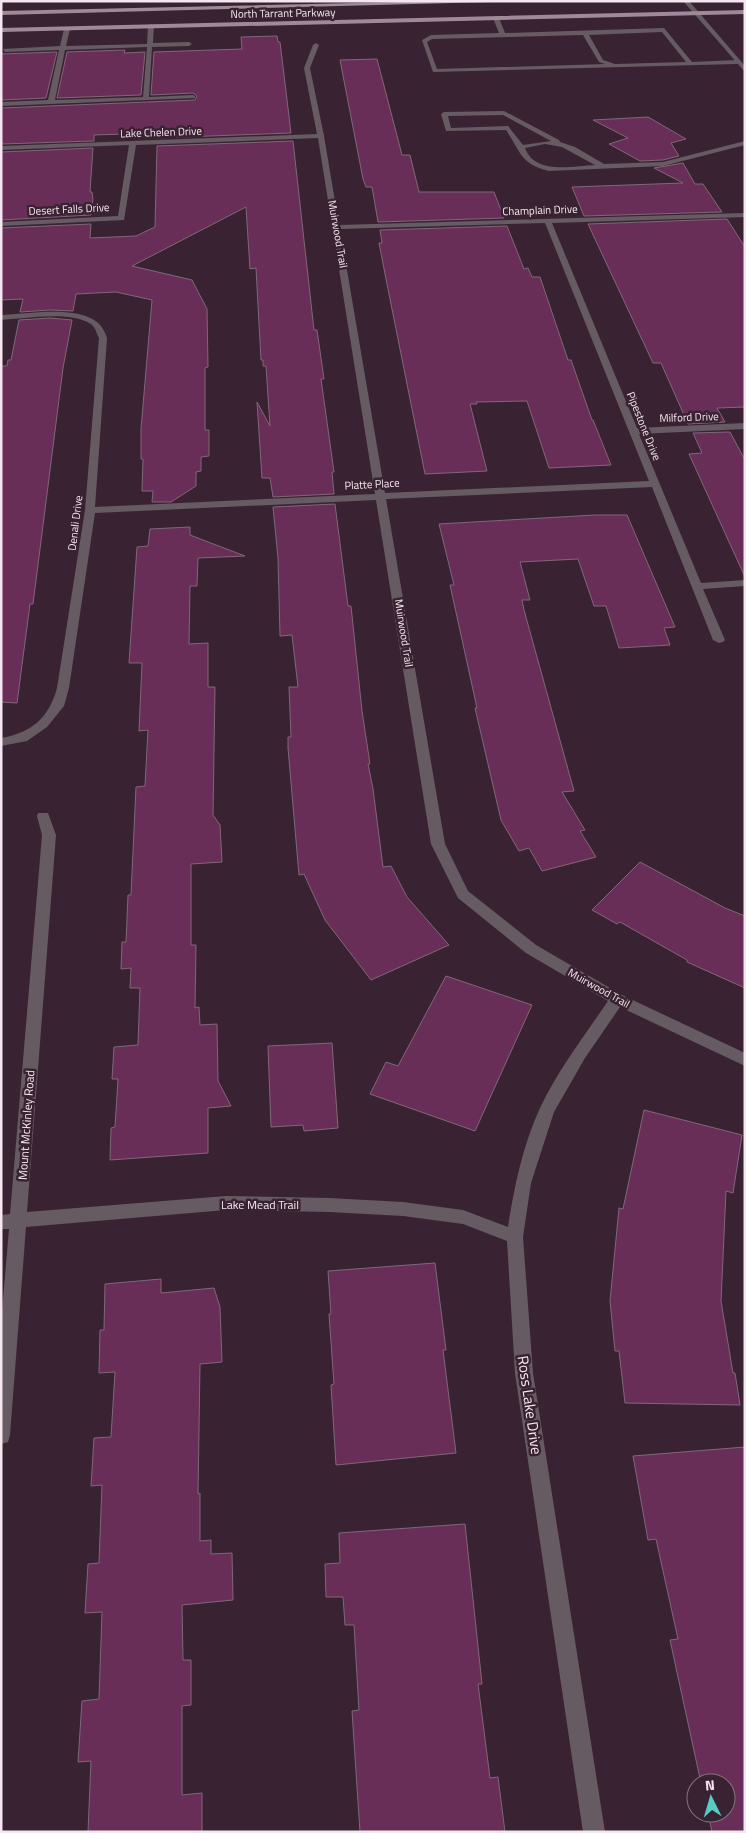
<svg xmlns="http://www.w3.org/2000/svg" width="746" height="1833" font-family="'Titillium Web',sans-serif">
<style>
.building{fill:#692e58;stroke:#806777}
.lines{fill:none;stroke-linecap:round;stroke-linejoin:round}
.service{fill:#665b62;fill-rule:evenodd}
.minor{fill:#665b62;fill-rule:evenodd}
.tertiary{fill:#665b62;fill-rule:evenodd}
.primary{fill:#a08998;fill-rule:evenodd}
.labels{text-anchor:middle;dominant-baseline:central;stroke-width:5;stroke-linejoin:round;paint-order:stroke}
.far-street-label{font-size:11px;fill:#f5e6ef;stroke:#392332}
.street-label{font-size:12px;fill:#f5e6ef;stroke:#392332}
.near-street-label{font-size:15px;fill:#f5e6ef;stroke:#392332}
</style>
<rect width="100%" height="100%" fill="#392332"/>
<!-- building -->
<path class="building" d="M277 36 278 42H280L291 133 156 138V133L94 135V141L1 144V108L195 100 197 96 193 93 151 95 154 52 242 49 241 37Z
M125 50 124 53 145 52 141 95 57 98 67 52Z
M57 52 46 98 1 100V54Z
M377 59 402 155H410L419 192H494L504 218 378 222 372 187H366L363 179 340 60Z
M648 117 686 139 671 143 679 156 663 160 640 161 609 144 628 138 593 120Z
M293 141 314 330H317L324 379H321L334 472H332L334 494 273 497 270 478H262L257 402 270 426 266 366H263V360H261L256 268 250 269 246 207 132 266 192 280 207 309 208 367 205 368V430H209V456L201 457V471L196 472V486L171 502H152L153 491H142L143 459H141V429L152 300 116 292 76 294 73 311 50 310 20 312 23 299 1 300V228L91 224 90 238 136 236 155 227 157 146Z
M93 148 90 192H92L93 199 91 215 1 220V152Z
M683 163 695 184H703L722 212 584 216 572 187 683 183 654 168Z
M727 219 745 247V407L717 408 725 422 688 424 661 363H653L588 224Z
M507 226 524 269 528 268 532 277H540L568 360H571L592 420H593L611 465 549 468 527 401 476 402 477 404H470L487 471 425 474 386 279 379 243H382L380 230Z
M50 318 72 320 63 368 33 604H30L17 703 1 702V366H7L8 360H11L19 320Z
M730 432 745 460V577L689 454 702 453 693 433Z
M335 504 348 606H351L362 711 370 764H368L373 789 383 867 391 866 407 897 449 945 371 980 325 920 304 874 299 875 288 748V737H291L289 687H298L292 635 280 636 278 558 273 507Z
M595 515H627L675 627 664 628 670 645 619 648 606 606H594L578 559 520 562 530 600H522L524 610 574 791 562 792 585 830 580 831 596 857 542 871 529 848 519 851 501 820 475 708H477L450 585H454L439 524Z
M190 527V535L245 556 198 558 197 586H190L189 644 208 643V687H215L213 815 220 825 222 862 191 864V945H196L195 1008 199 1007 200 1025 217 1024 218 1081 231 1106 208 1108V1153L110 1160 111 1128 115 1127 118 1079H112L114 1047 138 1045 140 988H130L131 968 121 969 122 942H126L128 895H131L136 787 145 786 148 730 139 731 142 663H129L137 547 148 546 150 529Z
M640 862 725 908 745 916V988L687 962V960L620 922 617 924 592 910Z
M446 976 532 1005 475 1131 370 1094 386 1062 398 1066Z
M332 1043 338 1128 304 1131 303 1125 271 1127 268 1046Z
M644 1110 742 1135 733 1193 726 1191 721 1301 733 1373H735L740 1405 625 1403 619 1351H615L610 1301 619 1208 623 1209Z
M435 1263 446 1350H443L456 1453 336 1465 331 1385 334 1384 329 1314H331L328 1271Z
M161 1279V1293L214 1288 220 1307 222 1362 200 1364 198 1494 200 1493V1541L211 1540V1554L232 1553 233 1600 182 1605 183 1660H191V1705L182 1706V1795L202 1793V1832H88L91 1761 78 1762 82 1701 99 1699 102 1612 85 1613 88 1564 99 1563 102 1485 91 1486 94 1438 111 1437 115 1372 99 1373 100 1330H104L105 1284Z
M745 1447V1832H712L708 1813H726V1783H701L670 1640 678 1639 656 1539 648 1540 633 1456Z
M465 1524 482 1684H478L490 1778 498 1777 505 1832H360L352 1711 359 1710 354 1625H345L343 1597H326L325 1564 340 1563 339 1533Z"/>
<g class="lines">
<!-- service -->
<path class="service" d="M496 16 499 18 505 33 664 28 692 62 737 60 740 62 737 64 433 72 422 40 431 35 499 33 493 18ZM662 32 686 62 615 64 603 60 589 35ZM583 35 599 62 605 64 437 69 427 42 432 39Z
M151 24 154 26 153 43 189 42 192 44 189 46 152 47 149 97 193 95 195 96V98L1 106V102L48 100 59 50 5 52 3 49 60 46 64 29 67 27 70 29 66 46 147 44 148 26ZM147 47 143 97 55 100 65 50Z
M444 112 504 111 559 140 560 142 575 147 604 164 663 162 745 141V145L663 166 549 171C520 164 521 152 506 130L446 131 441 114ZM503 115 551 141 523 145 508 126 451 128 448 116ZM545 144 562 147 595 165C572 166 535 175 525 148Z"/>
<!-- minor -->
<path class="minor" d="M316 43 319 45 310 68 324 136 339 225 745 213V217L552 223 637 428 745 423V429L639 434 701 583 745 580V586L703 589 725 640 723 642 719 643 713 640 652 487 386 499 445 844 468 891 536 945 622 995 745 1053V1066L620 1007 585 1058 554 1112 531 1183 523 1237 533 1373 605 1832H583L515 1373 507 1241 463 1224 403 1216 329 1212 226 1210 26 1227 10 1435 8 1442 1 1444V1323L9 1229H1V1215L10 1214 42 835 37 816 38 813H48L56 835 27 1212 226 1196 329 1198 403 1202 463 1210 508 1227C514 1187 523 1145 540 1108 558 1070 585 1035 608 1001L526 953 458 898 431 844 376 500 95 513 69 688 64 706 47 727 27 741 1 746V738C31 733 49 718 57 688L85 510 99 338C97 335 96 330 94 327 78 309 23 319 1 320V315C27 314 75 305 97 322 102 326 105 332 107 338L95 507 375 494 318 138 136 145 124 220 1 226V222L118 216 129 145 1 150V146L317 134 304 68 313 45ZM545 223 649 481 385 493 340 229Z"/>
<!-- tertiary -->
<path class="tertiary" d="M683 1H689L745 66V72Z"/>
<!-- primary -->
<path class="primary" d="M444 1H530L1 15V11Z
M745 10V14L1 32V28Z"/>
</g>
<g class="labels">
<!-- far-street labels -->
<g class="far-street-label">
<text transform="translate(283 13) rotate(-1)">North Tarrant Parkway</text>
<text transform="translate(161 132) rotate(-2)">Lake Chelen Drive</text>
<text transform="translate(69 209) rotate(-3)">Desert Falls Drive</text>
<text transform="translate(540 210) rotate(-2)">Champlain Drive</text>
<text transform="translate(338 234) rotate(80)">Muirwood Trail</text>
<text transform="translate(689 417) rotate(-2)">Milford Drive</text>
<text transform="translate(644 426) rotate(68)">Pipestone Drive</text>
<text transform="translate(372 484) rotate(-3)">Platte Place</text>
<text transform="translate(75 523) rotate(-83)">Denali Drive</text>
<text transform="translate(404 633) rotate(81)">Muirwood Trail</text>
<text transform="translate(599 988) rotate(29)">Muirwood Trail</text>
</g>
<!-- street labels -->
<g class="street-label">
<text transform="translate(26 1125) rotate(-86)">Mount McKinley Road</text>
<text x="260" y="1204">Lake Mead Trail</text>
</g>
<!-- near-street labels -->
<g class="near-street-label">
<text transform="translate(530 1405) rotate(82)">Ross Lake Drive</text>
</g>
</g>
<!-- border -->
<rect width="746" height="1833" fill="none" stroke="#f5e6ef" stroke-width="5"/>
<!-- north arrow -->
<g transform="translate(711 1798) rotate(355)"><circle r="24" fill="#392332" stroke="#84717e"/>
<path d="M0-4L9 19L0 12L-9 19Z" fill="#55cdc6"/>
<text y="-8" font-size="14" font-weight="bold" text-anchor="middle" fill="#f5e6ef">N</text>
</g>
</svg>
